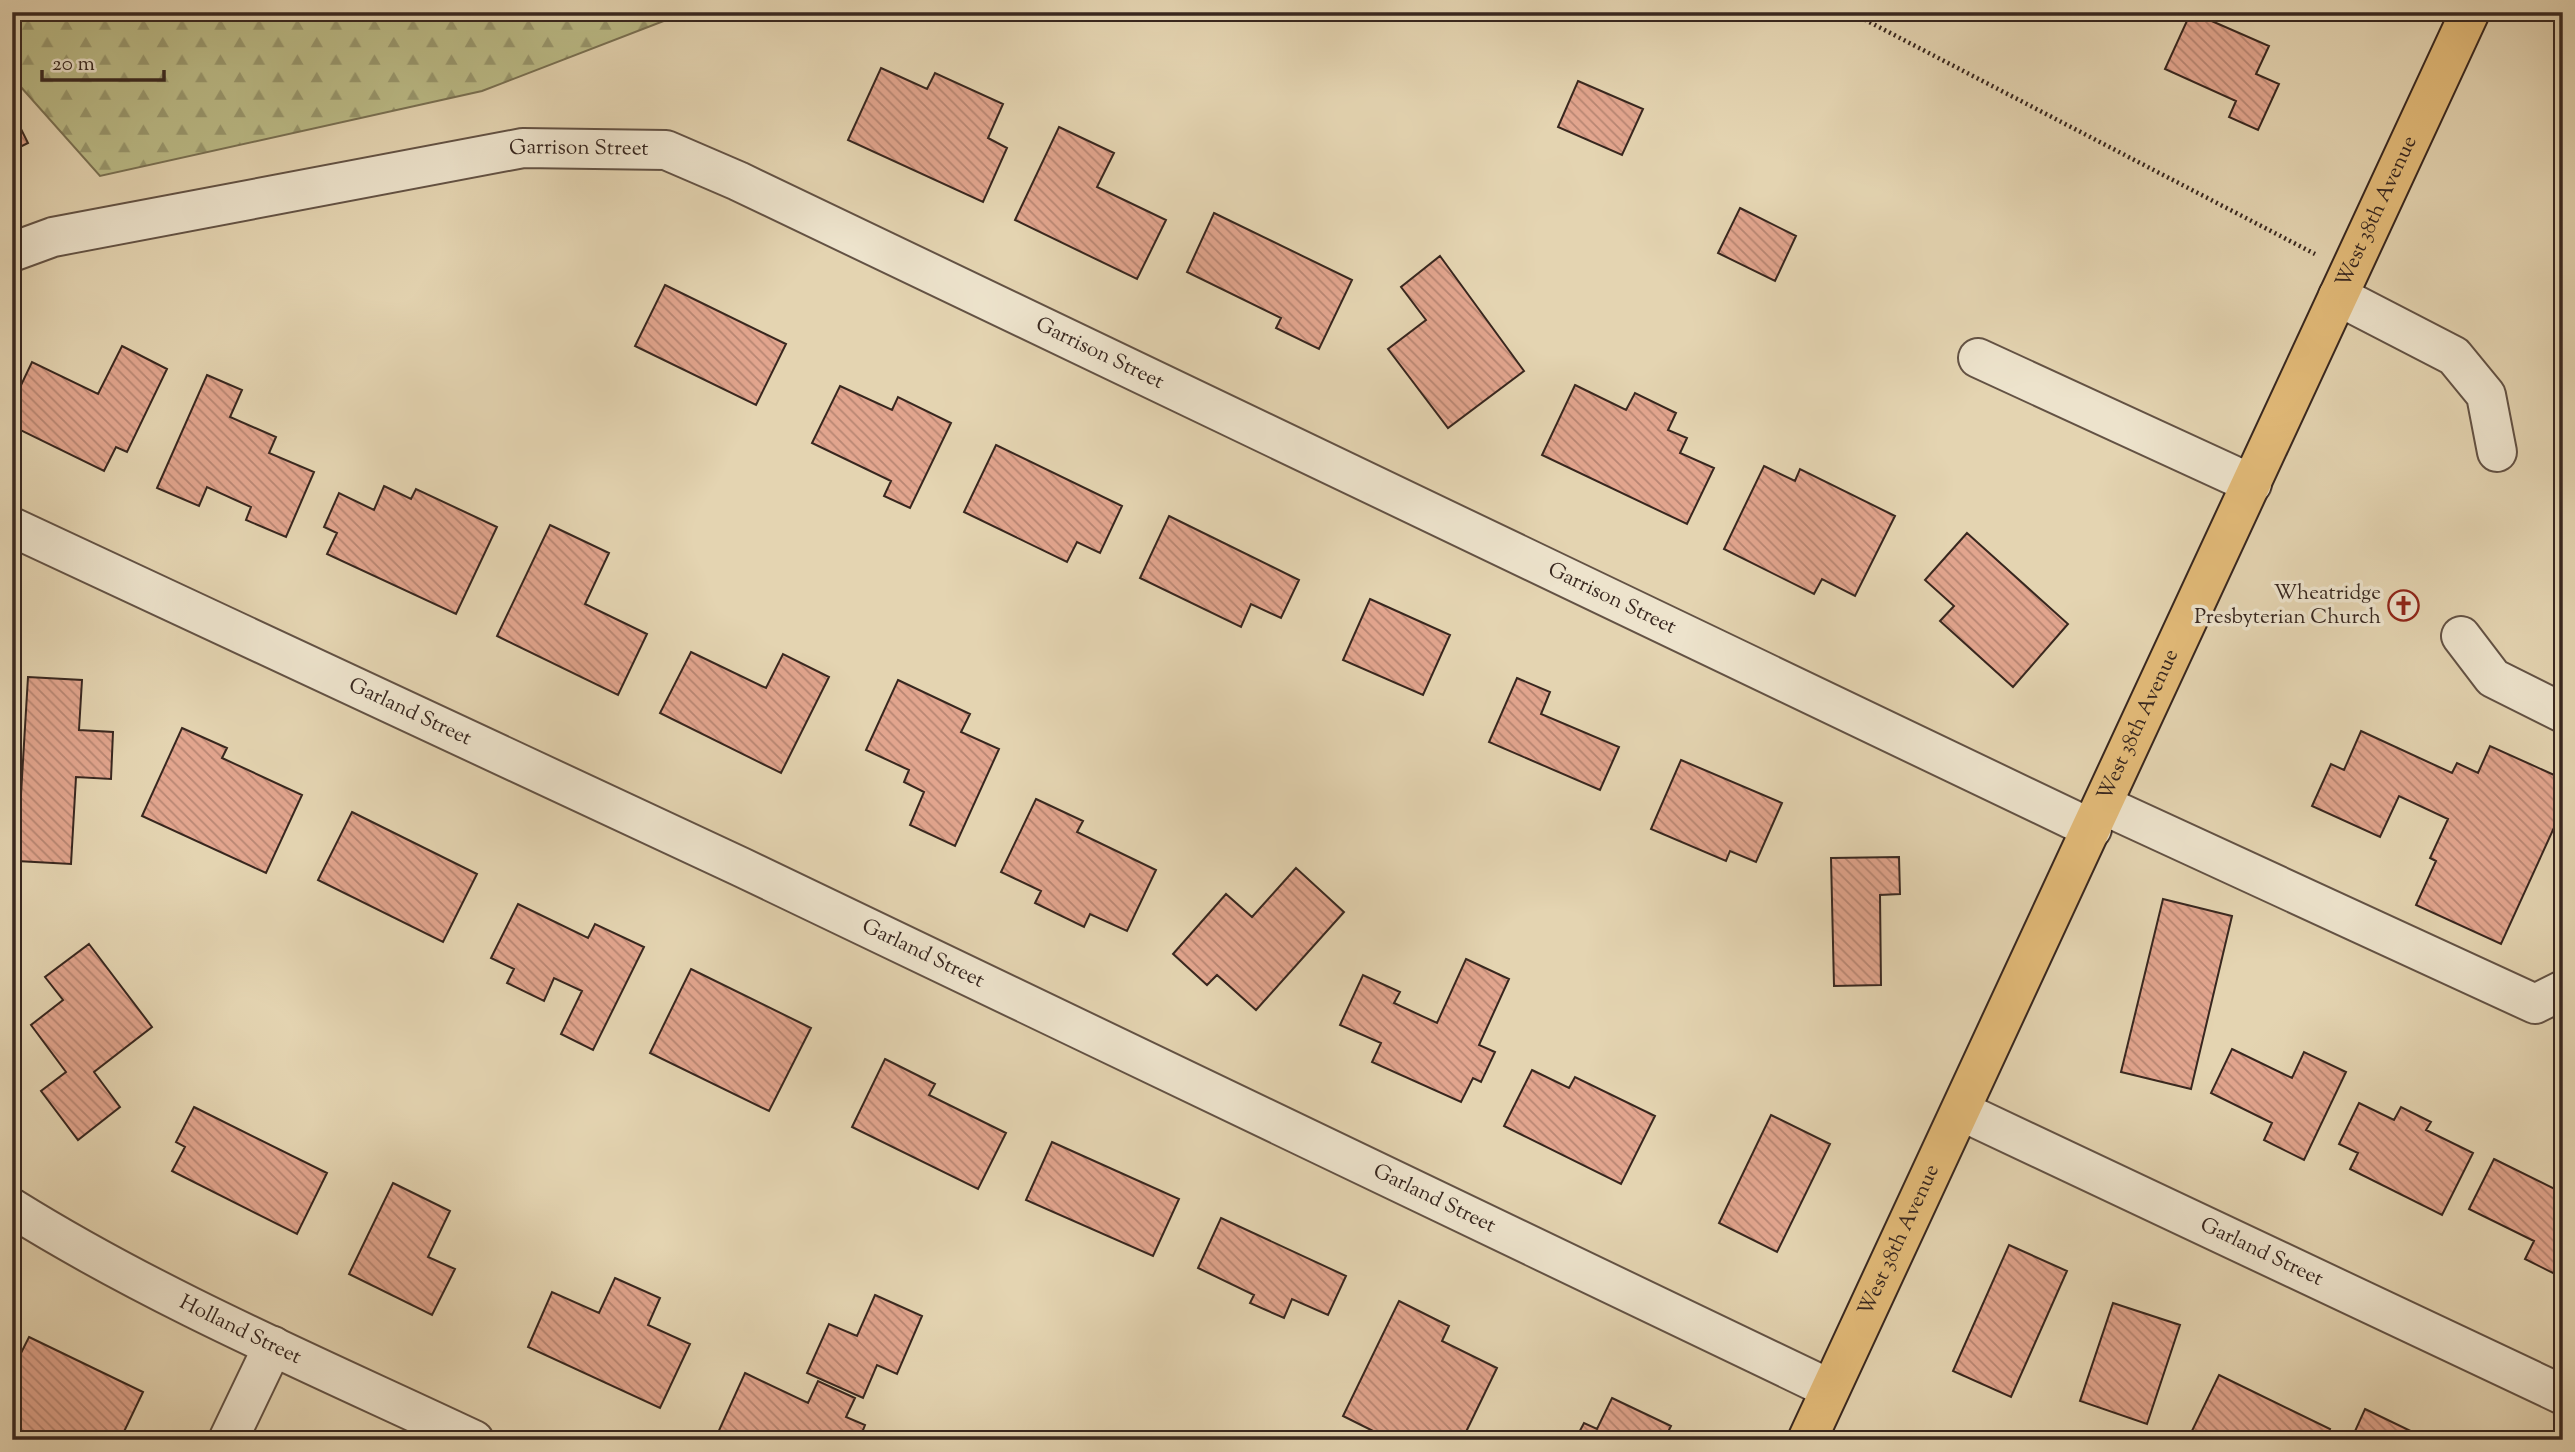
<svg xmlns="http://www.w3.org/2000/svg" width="2575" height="1452" font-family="'Sorts Mill Goudy',serif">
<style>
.forest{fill:url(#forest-firs);stroke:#7a7153;stroke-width:2}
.building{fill:url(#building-back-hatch);stroke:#38271f;stroke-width:2}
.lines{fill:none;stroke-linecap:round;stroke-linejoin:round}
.minor-casing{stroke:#635244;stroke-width:42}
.major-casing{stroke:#38271f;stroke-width:42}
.path{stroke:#38271f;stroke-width:4.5;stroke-dasharray:2 3.5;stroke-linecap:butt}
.minor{stroke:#ede3cc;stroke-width:38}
.major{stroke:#e2ba78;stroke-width:38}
.labels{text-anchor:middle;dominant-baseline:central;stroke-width:7;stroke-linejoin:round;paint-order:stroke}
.street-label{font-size:21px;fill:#38271f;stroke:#ede3cc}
.poi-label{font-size:21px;fill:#38271f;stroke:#ede3cc;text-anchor:end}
</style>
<defs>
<pattern id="forest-firs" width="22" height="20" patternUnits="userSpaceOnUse" patternTransform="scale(1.75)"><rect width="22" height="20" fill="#bbbb87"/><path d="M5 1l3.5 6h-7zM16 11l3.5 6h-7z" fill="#99986e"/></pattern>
<pattern id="building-back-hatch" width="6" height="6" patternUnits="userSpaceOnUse" patternTransform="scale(1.75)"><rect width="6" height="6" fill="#e2a58e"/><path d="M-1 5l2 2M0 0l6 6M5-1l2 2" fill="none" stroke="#b88673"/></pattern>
</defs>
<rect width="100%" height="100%" fill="#e4d4b1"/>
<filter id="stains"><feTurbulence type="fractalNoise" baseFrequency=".00286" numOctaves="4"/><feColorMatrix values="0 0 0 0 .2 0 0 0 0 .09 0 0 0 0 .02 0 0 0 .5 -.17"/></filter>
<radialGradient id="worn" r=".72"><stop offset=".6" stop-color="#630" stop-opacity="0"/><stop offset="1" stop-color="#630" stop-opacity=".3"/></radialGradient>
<!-- forest -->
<path class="forest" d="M12 12H687L482 91 100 176 12 77Z"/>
<!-- building -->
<path class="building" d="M2191 12 2269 46 2256 74 2279 84 2258 130 2229 117 2236 101 2165 69Z
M881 68 927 89 935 73 1003 104 988 138 1007 148 983 202 848 140Z
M1578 81 1643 109 1622 155 1558 127Z
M12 111 28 143 12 151Z
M1059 127 1114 153 1097 187 1166 220 1137 279 1015 220Z
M1740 208 1796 236 1775 281 1718 253Z
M1214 213 1352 280 1319 349 1276 328 1281 318 1187 272Z
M1440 256 1524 371 1448 428 1388 349 1426 320 1401 287Z
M665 285 786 344 756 405 635 346Z
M122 346 167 369 127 452 116 447 104 471 12 426V404L32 362 98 394Z
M207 375 242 390 230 417 276 437 269 453 314 472 286 537 246 520 251 507 207 487 199 506 157 488Z
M1575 385 1626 410 1635 393 1676 413 1668 430 1687 438 1680 453 1714 468 1687 524 1542 455Z
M840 386 892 410 898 397 951 423 910 508 884 496 891 481 812 443Z
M996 445 1122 506 1100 553 1077 542 1067 562 964 512Z
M1764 466 1795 481 1800 469 1895 516 1855 596 1822 579 1814 594 1724 549Z
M384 486 411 499 416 489 497 527 456 614 327 554 337 533 324 527 339 493 374 510Z
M1169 516 1299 580 1281 618 1251 604 1241 627 1140 578Z
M550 525 609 553 585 604 647 634 618 695 497 636Z
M1967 533 2068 624 2013 687 1940 621 1954 606 1925 580Z
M1370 599 1450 635 1423 695 1343 660Z
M691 652 766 688 783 654 829 677 781 773 660 713Z
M28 677 82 680 79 730 113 732 111 779 76 777 71 864 17 861Z
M1517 678 1550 692 1541 714 1619 747 1600 790 1489 742Z
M898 680 970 714 961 732 999 749 955 846 910 825 924 792 904 782 909 770 866 750Z
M182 728 227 748 222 758 302 795 266 873 142 816Z
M2361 731 2452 773 2457 763 2478 773 2490 746 2563 779V808L2501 944 2416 905 2436 861 2430 858 2448 819 2399 796 2380 837 2312 806 2331 764 2344 770Z
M1681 760 1782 803 1756 862 1730 851 1726 861 1651 829Z
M1036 799 1083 821 1077 832 1156 870 1127 931 1090 914 1084 927 1035 903 1041 891 1001 872Z
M352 812 477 874 443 942 318 880Z
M1899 857 1900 894 1880 895 1881 985 1834 986 1831 858Z
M1296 868 1344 912 1256 1010 1217 975 1207 985 1173 954 1226 894 1252 917Z
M2163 899 2232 916 2191 1089 2121 1072Z
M518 904 588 938 595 924 644 947 593 1050 561 1034 582 991 554 978 544 1001 507 983 514 969 491 958Z
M89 944 152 1027 94 1072 120 1107 78 1140 41 1091 66 1072 31 1025 63 1000 45 977Z
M1466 959 1509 979 1479 1045 1495 1052 1481 1082 1473 1078 1461 1102 1372 1062 1381 1043 1340 1025 1363 975 1400 992 1394 1003 1437 1023Z
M691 969 811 1028 769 1111 650 1053Z
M2232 1049 2292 1078 2304 1052 2346 1072 2304 1160 2264 1140 2272 1123 2211 1093Z
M885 1059 935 1084 929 1095 1006 1133 978 1189 852 1127Z
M1532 1070 1569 1088 1575 1077 1655 1116 1621 1184 1504 1126Z
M2359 1103 2394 1120 2401 1107 2431 1122 2426 1130 2473 1153 2442 1215 2350 1169 2358 1153 2339 1144Z
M194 1107 327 1173 297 1234 172 1171 185 1147 176 1142Z
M1771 1115 1830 1144 1777 1252 1719 1223Z
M1052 1142 1179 1199 1153 1256 1026 1200Z
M2494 1159 2563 1193V1278L2525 1259 2534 1241 2469 1209Z
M393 1183 450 1211 428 1257 455 1269 432 1315 349 1274Z
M1221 1218 1346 1276 1328 1315 1292 1299 1284 1318 1250 1303 1254 1295 1198 1268Z
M2009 1245 2067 1271 2011 1397 1953 1371Z
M615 1278 660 1298 648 1325 690 1344 660 1408 528 1347 552 1292 599 1313Z
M875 1295 922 1316 897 1374 877 1365 863 1398 807 1373 829 1324 857 1336Z
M1399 1301 1449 1326 1442 1341 1497 1368 1463 1438 1452 1432 1448 1440H1391L1343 1416Z
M2113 1303 2180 1325 2147 1424 2080 1401Z
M29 1337 143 1392 120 1440H12V1371Z
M745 1373 808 1403 818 1381 855 1398 846 1417 865 1425 859 1440H722L716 1437Z
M2219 1375 2330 1429 2325 1440 2189 1437Z
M1612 1398 1671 1426 1664 1440H1575L1584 1423 1597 1429Z
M2365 1409 2417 1434 2415 1440H2351Z"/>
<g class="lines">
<defs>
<g id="minor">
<path id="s1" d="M12 252 53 237 523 148 666 150 738 181 2092 829"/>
<path d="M2338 296 2454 356 2486 395 2497 452"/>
<path d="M1978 358 2252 484"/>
<path id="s2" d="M12 527 741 867 1830 1389"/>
<path d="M2461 636 2493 678 2563 713"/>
<path d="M2103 805 2535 1004 2563 990"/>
<path id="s3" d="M1961 1111 2563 1395"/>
<path id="s4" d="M12 1208C158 1299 319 1367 474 1440"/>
<path d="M228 1440 273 1346"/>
</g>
<g id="major">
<path id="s5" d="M1807 1440 2470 12"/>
</g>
</defs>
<!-- minor casing -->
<use href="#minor" class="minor-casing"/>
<!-- major casing -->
<use href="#major" class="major-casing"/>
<!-- path -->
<path class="path" d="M1850 12 2315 254"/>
<!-- minor -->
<use href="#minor" class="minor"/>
<!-- major -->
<use href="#major" class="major"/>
</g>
<!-- icons -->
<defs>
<symbol id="church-ring" viewBox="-11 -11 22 22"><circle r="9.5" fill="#ede3cc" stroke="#8f2418" stroke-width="1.5"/><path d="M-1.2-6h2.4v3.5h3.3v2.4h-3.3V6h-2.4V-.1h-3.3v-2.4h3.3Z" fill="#8f2418"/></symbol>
</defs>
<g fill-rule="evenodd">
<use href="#church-ring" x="2386" y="588" width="35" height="35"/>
</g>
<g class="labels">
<!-- street labels -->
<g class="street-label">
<text stroke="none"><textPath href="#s1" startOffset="578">Garrison Street</textPath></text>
<text stroke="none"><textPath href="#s5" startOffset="1354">West 38th Avenue</textPath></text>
<text stroke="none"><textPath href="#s1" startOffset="1144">Garrison Street</textPath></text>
<text stroke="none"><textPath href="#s1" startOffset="1712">Garrison Street</textPath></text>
<text stroke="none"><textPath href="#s2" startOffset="439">Garland Street</textPath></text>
<text stroke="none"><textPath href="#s5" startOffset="788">West 38th Avenue</textPath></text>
<text stroke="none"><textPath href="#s2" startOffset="1006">Garland Street</textPath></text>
<text stroke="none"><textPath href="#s2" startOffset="1573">Garland Street</textPath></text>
<text stroke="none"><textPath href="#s5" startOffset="220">West 38th Avenue</textPath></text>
<text stroke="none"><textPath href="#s3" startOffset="332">Garland Street</textPath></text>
<text stroke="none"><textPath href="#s4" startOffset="259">Holland Street</textPath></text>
</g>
<!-- poi labels -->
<g class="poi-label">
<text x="2381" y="594">Wheatridge<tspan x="2381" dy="24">Presbyterian Church</tspan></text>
</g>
</g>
<!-- margin -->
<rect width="2575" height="1452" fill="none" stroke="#e4d4b1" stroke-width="42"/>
<rect x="14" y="14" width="2547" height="1424" fill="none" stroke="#38271f" stroke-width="3.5"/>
<rect x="21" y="21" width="2533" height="1410" fill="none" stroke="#38271f" stroke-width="2"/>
<!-- scale -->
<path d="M42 70v10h122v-10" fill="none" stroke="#38271f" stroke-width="3.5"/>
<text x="52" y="70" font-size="21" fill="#38271f" stroke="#ede3cc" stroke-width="5" paint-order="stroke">20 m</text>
<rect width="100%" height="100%" filter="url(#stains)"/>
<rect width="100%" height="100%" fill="url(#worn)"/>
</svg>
